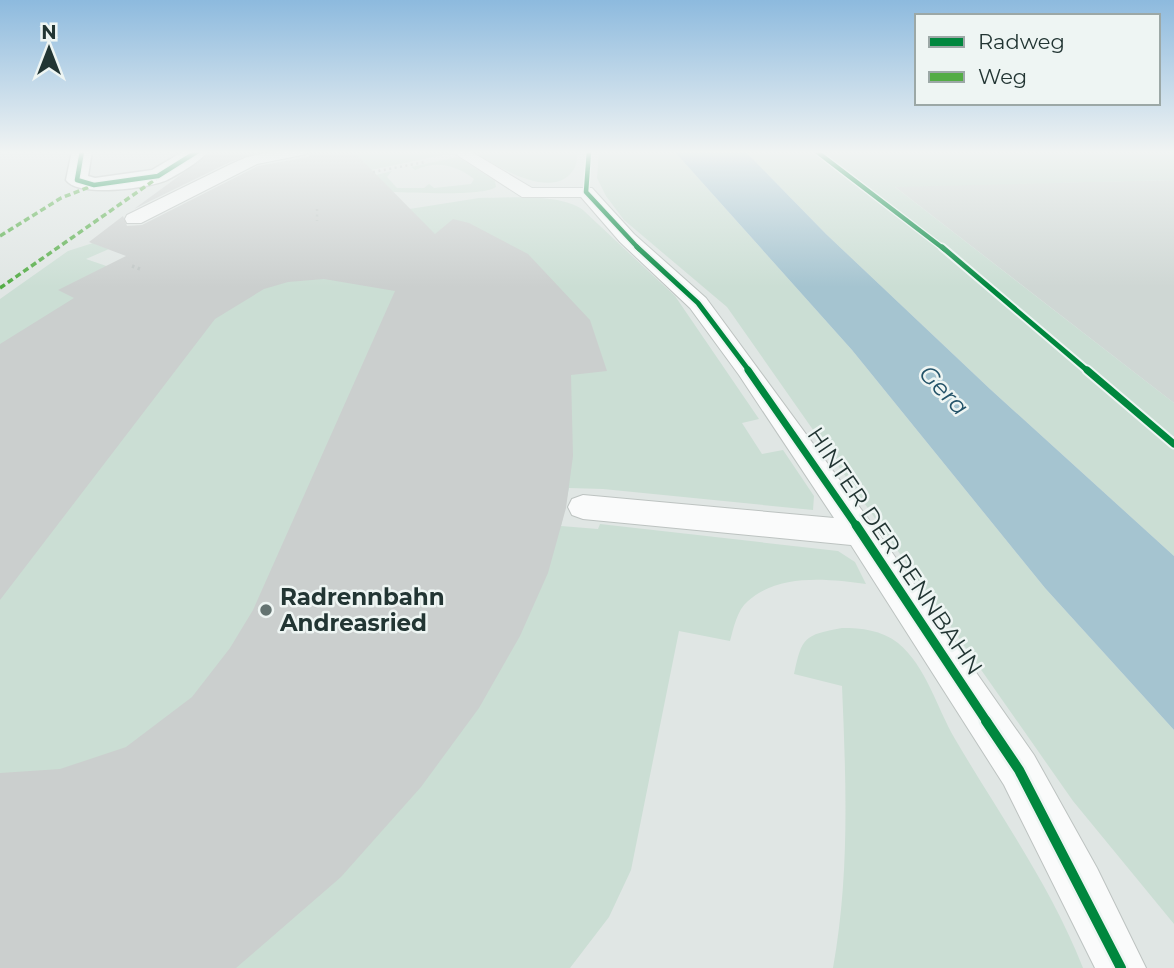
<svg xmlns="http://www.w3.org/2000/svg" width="1174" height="968" font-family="Montserrat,sans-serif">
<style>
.built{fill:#cfd7d4}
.green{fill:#cbded4}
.water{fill:#a5c4d0}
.building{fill:#cbcfce}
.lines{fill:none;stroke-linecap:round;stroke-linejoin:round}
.lane-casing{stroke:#bdc3c1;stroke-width:2}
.street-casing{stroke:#bdc3c1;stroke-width:3}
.path-far1{stroke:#bfc5c4;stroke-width:2.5;stroke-dasharray:2 3.5;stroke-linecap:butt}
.path{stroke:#bfc5c4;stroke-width:3.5;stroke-dasharray:2.5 3.5;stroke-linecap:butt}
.lane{fill:#fafbfb;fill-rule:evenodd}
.street{fill:#fafbfb;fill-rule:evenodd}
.quiet{stroke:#53ac45;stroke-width:3.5;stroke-dasharray:6 3.5;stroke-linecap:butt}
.cycleway-far4-casing{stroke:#eef5f3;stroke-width:7}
.cycleway-far3-casing{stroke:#eef5f3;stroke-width:9}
.cycleway-far2-casing{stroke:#eef5f3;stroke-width:11}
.cycleway-far1-casing{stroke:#eef5f3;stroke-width:13}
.cycleway-casing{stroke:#eef5f3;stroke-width:15}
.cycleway-far4{stroke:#00873e;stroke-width:4.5}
.cycleway-far3{stroke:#00873e;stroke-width:5}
.cycleway-far2{stroke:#00873e;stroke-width:7}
.cycleway-far1{stroke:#00873e;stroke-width:9}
.cycleway{stroke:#00873e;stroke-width:10}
.poi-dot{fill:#647371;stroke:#eef5f3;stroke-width:2.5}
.labels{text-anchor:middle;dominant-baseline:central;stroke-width:5;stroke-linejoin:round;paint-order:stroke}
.street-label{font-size:23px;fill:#223533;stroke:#eef5f3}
.poi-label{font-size:23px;font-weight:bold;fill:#223533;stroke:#eef5f3;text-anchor:start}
.water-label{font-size:24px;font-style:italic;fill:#245369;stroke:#eef5f3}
</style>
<rect width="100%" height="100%" fill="#e0e6e4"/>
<!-- built -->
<path class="built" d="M1174 180V403L894 186Z"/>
<!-- green -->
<path class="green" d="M353 151H443L452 153 371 170Z
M472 151H578C577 156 577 163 575 167 556 205 493 164 472 151Z
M599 151H674L852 350 1045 588 1174 730V924L1073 801 727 307 624 220 606 196 597 178Z
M745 151H1174V180L895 187 1174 403V556L990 389 826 234Z
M458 157 495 181 496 187C481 197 413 192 392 192L376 175 392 171 387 177 397 188H424L429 184 434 188 471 184 474 179C456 165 437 160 415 170L411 167Z
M479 198C507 198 560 193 583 210L675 296 759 419 742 423 762 454 783 450 814 496 813 510 603 489 569 488 561 526 598 529 600 524 838 551 855 562 866 584C829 579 779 573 748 601 737 610 734 627 730 641L679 631 631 870 609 917 570 968H0V299L68 251 93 243 109 249 86 259 121 271 384 213Z
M842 628C862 628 881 630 898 643 926 666 937 708 955 739 999 814 1051 886 1083 968H833C850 874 846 781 842 686L794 674C802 637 804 635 842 628Z"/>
<!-- water -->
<path class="water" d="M674 151H745L826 234 990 389 1174 556V730L1045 588 852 350Z"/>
<!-- building -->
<path class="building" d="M213 151H263L230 162 134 209Z
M312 151H353L435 234 453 219 469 223 528 254 590 320 607 371 571 375 573 456 566 508 548 573 520 636 479 708 421 787 341 877 236 968H0V773L60 769 126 747 192 697 230 648 253 610 395 291 324 279 288 282 264 289 215 319 0 600V344L74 298 58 290 126 256 89 242 123 216 127 226 142 225 258 166 308 157Z"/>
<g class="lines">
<defs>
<path id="lane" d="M276 151H309L307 154 257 164 141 223H127L125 219 127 215 231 164 247 157Z
M451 151H470L532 188H592L634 234 706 298 872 524 1034 755 1097 868 1146 968H1095L1004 785 851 545 583 519 572 515 568 507 572 499 583 495 834 518 739 375 690 308 620 242 581 197H522Z"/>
<path id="street" d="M72 151H92L88 176 95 178 152 170 184 151H208C200 162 180 173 167 180 150 188 78 198 66 180Z"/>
</defs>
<!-- lane casing -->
<use href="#lane" class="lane-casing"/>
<!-- street casing -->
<use href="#street" class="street-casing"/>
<!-- path-far1 -->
<path class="path-far1" d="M373 172 425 162
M317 209V221"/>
<!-- path -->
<path class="path" d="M132 266 140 269"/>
<!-- lane -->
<use href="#lane" class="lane"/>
<!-- street -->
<use href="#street" class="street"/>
<!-- quiet -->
<path class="quiet" d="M0 236 61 198 94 185
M0 288 156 179"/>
<defs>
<path id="cycleway-far4" d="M82 151 77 180 94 185 158 176 198 151
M589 151 586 192 639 249
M816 151 944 249"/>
<path id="cycleway-far3" d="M637 247 698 303 750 372
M942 247 1089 372"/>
<path id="cycleway-far2" d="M748 370 857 527
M1087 370 1174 444"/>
<path id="cycleway-far1" d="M856 525 987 722"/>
<path id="cycleway" d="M986 721 1019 770 1121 968"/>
</defs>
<!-- cycleway-far4 casing -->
<use href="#cycleway-far4" class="cycleway-far4-casing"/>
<!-- cycleway-far3 casing -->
<use href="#cycleway-far3" class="cycleway-far3-casing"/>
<!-- cycleway-far2 casing -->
<use href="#cycleway-far2" class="cycleway-far2-casing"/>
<!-- cycleway-far1 casing -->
<use href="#cycleway-far1" class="cycleway-far1-casing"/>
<!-- cycleway casing -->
<use href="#cycleway" class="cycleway-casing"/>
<!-- cycleway-far4 -->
<use href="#cycleway-far4" class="cycleway-far4"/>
<!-- cycleway-far3 -->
<use href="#cycleway-far3" class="cycleway-far3"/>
<!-- cycleway-far2 -->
<use href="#cycleway-far2" class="cycleway-far2"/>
<!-- cycleway-far1 -->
<use href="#cycleway-far1" class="cycleway-far1"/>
<!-- cycleway -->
<use href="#cycleway" class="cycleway"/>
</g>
<!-- sky -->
<linearGradient id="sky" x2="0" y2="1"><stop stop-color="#8dbade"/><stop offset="0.53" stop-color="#f1f4f3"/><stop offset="1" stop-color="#f1f4f3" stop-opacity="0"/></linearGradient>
<rect width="1174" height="287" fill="url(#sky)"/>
<!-- markers -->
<circle class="poi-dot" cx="266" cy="610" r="7"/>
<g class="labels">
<!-- street labels -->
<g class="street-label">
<text transform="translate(895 551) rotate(56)">HINTER DER RENNBAHN</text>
</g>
<!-- poi labels -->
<g class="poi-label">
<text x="280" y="597">Radrennbahn<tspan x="280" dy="26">Andreasried</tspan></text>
</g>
<!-- water labels -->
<g class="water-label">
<text transform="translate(944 390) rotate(46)">Gera</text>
</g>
</g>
<!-- legend -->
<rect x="915" y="14" width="245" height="91" fill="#eef5f3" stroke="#9ca8a6" stroke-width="2"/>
<rect x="929" y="37" width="35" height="10" fill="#00873e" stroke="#9ca8a6" stroke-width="2"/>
<text x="978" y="49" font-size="21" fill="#223533">Radweg</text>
<rect x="929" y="72" width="35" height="10" fill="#53ac45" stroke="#9ca8a6" stroke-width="2"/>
<text x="978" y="84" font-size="21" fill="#223533">Weg</text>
<!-- north arrow -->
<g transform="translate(49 49)" stroke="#eef5f3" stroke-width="5" paint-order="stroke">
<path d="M0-5L12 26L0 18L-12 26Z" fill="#223533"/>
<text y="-10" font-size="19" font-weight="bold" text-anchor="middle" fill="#223533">N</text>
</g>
</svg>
